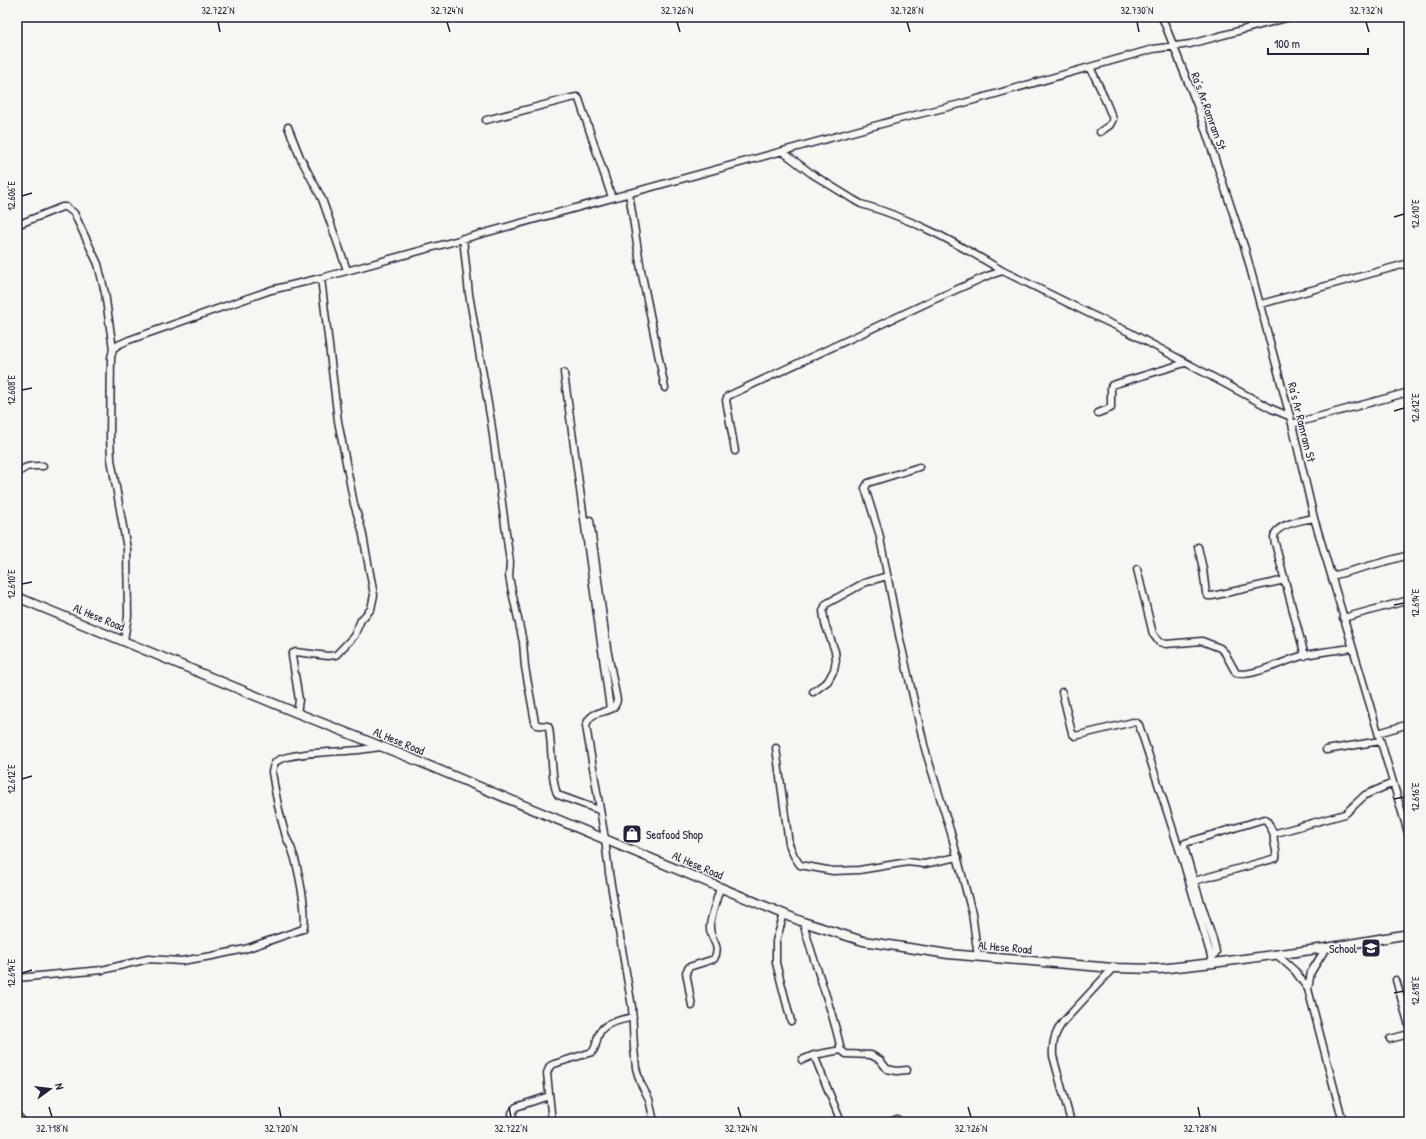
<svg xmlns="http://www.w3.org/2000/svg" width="1426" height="1139" font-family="'Patrick Hand',sans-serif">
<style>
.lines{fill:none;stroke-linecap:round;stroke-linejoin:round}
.street-casing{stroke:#22223b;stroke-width:9}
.secondary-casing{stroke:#22223b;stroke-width:11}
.street{stroke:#f6f6f2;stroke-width:6}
.secondary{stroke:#f6f6f2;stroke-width:8}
.ticks{fill:none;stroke:#22223b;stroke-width:1.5}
.labels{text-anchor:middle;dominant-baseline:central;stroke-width:3;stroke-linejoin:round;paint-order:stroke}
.street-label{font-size:12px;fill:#22223b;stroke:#f6f6f2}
.poi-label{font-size:12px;fill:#22223b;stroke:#f6f6f2;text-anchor:start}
.neatline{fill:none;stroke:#22223b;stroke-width:1.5}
.ticks-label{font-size:10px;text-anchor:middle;fill:#22223b}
</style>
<rect width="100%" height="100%" fill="#f6f6f2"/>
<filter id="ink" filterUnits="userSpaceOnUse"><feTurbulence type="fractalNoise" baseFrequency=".025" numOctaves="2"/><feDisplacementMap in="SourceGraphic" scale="8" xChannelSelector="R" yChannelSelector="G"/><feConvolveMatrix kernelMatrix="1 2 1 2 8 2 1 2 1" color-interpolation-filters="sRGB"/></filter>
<g filter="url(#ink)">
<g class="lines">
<defs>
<path id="street" d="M1162 17 1197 105 1245 249 1292 424 1314 518 1409 836
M1090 67 1101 90 1113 119 1110 125 1100 132
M486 120 571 98 577 97 579 99 612 198
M288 127 300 157 322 199 347 270
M783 152 812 174 854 200 861 204C914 219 956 243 1003 271
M629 193 641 270 665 388
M17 225 62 207H66L74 213 98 264 105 293 113 349
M463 238 469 294 491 421 510 562 509 576 511 587 523 642 525 667 535 722 537 725 548 726 549 728C552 743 551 786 558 795L599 810
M1261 304 1409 263
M564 373 610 709
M1098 413 1111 408V387L1112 385 1185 363
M1292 424 1409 392
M735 451 726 400 728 396 933 300 987 276 1003 271 1090 314 1129 332 1272 409 1289 416
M919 467 868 483 865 488 879 533 899 635 925 749 951 833 972 913 978 957
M17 475C24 465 31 466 43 466
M590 520 607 648 617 700C614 718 591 705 586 726L605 839 609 873 632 1007 634 1048 636 1068 640 1082 649 1099 654 1122
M1198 547 1203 569 1206 593 1208 596H1212L1285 580
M1137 569 1153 634 1159 642 1166 644 1202 641 1220 648 1225 653 1236 673C1251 678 1288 659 1305 655 1320 652 1336 650 1352 648
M1332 576 1409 555
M1343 618 1409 600
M124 640 128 616 127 549 111 459 110 435 111 358 113 349 118 345 129 340 271 290 321 278 903 118 960 104 1153 49 1190 44 1290 17
M1305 656 1276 547C1275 544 1274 540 1274 537 1275 524 1303 520 1314 518
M813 692 828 681 834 670 836 660 835 651 825 624 823 611 826 604 864 583 887 576
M1062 692 1072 733 1075 736 1133 722 1137 723 1139 725 1183 861 1213 963
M297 713 299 700 292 656 293 653 296 652 328 656 336 655 354 636 361 620 371 609 374 595 362 530 354 504 338 421 321 278
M1378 733 1409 724
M776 748 789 844 794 856 800 865 833 871 859 870 908 862 924 864 958 857
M1326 750 1380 741
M1194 881 1184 847 1185 843 1264 819 1267 821 1274 834
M784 914 776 941V963L791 1021
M803 922C814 965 832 1006 841 1050L846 1054 871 1055 880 1060 887 1069 897 1071 907 1070
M1277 955 1295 971 1308 989 1343 1122
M1212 958 1216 952 1214 943 1194 881 1276 858C1278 850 1272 842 1274 834L1276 833 1345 814 1365 795 1393 783
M17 978 102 970 148 959 181 961 212 956 245 949 303 929C309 917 297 863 292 850 290 844 286 839 285 833 279 813 275 792 272 772 273 768 273 764 277 761 290 752 341 752 359 750 366 749 373 748 381 747
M1396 980 1409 1026
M1308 989 1311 972 1326 948
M692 1006 686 972 689 967 714 959C722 945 710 940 710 928 709 921 718 896 720 888
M1390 1039 1409 1034
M814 1055 841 1122
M802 1060 814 1055 841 1050
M17 1115 23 1122
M514 1122 512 1113 516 1107 549 1096
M552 1122 547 1073 550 1066 554 1064 592 1052C597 1047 596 1040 599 1034 603 1022 623 1020 633 1017
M891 1122 897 1119
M1071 1122 1053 1056C1052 1042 1055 1033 1063 1022L1113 968"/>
<path id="secondary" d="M17 597 297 713 408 757 803 922 863 941 948 954 1113 968 1159 969 1213 963 1326 948 1409 934"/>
</defs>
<!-- street casing -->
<use href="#street" class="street-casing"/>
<!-- secondary casing -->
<use href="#secondary" class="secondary-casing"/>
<!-- street -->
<use href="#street" class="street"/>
<!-- secondary -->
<use href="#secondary" class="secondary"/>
</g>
</g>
<!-- ticks -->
<path class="ticks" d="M218 22 220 32M447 22 450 32M677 22 680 32M907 22 910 32M1137 22 1139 32M1366 22 1369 32M22 196 32 193M1394 217 1404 214M22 390 32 388M1394 411 1404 408M22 584 32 582M1394 605 1404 603M22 779 32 776M1394 799 1404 797M22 973 32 970M1394 993 1404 991M49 1107 52 1117M279 1107 281 1117M509 1107 511 1117M738 1107 741 1117M968 1107 971 1117M1198 1107 1200 1117"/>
<!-- icons -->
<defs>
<symbol id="shop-square" viewBox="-11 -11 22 22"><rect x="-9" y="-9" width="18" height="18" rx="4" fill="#22223b" stroke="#f6f6f2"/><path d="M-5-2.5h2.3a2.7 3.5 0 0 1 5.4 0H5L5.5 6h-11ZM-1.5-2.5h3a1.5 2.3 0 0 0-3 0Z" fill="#fff"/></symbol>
<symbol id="school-square" viewBox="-11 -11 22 22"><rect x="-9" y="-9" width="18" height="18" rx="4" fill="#22223b" stroke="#f6f6f2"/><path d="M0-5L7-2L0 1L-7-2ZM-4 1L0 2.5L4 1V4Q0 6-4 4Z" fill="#fff"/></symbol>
</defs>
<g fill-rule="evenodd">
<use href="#shop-square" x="621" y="823" width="22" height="22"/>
<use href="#school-square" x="1360" y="937" width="22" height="22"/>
</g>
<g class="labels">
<!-- street labels -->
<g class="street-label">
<text transform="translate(1209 111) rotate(70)">Ra’s Ar Ramram St</text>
<text transform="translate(1302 422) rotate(76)">Ra’s Ar Ramram St</text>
<text transform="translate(99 617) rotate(22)">Al Hese Road</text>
<text transform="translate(399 741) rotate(22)">Al Hese Road</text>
<text transform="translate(698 865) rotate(23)">Al Hese Road</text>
<text transform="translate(1005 947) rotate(5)">Al Hese Road</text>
</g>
<!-- poi labels -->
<g class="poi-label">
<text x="646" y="834">Seafood Shop</text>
<text x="1357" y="948" text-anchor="end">School</text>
</g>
</g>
<!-- margin -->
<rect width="1426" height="1139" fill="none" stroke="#f6f6f2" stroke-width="44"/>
<!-- north arrow -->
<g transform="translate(50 1089) rotate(75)" stroke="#f6f6f2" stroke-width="3" paint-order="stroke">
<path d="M0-3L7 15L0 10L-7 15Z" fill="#22223b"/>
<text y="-6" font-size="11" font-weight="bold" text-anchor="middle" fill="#22223b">N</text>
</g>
<!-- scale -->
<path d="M1268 48v6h100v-6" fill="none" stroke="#22223b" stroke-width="2"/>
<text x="1274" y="48" font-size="12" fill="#22223b" stroke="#f6f6f2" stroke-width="3" paint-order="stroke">100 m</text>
<rect x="22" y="22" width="1382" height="1095" class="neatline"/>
<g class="ticks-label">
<text x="218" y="14">32.722°N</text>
<text x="447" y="14">32.724°N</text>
<text x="677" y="14">32.726°N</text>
<text x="907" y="14">32.728°N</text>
<text x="1137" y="14">32.730°N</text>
<text x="1366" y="14">32.732°N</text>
<text transform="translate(11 196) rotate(-90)" y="4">12.606°E</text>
<text transform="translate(1415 214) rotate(-90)" y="4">12.610°E</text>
<text transform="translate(11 390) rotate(-90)" y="4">12.608°E</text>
<text transform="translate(1415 408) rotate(-90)" y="4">12.612°E</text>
<text transform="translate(11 584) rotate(-90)" y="4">12.610°E</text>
<text transform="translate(1415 603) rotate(-90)" y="4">12.614°E</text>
<text transform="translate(11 779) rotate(-90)" y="4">12.612°E</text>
<text transform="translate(1415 797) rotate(-90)" y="4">12.616°E</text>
<text transform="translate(11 973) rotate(-90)" y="4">12.614°E</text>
<text transform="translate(1415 991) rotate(-90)" y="4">12.618°E</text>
<text x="52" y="1132">32.718°N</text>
<text x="281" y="1132">32.720°N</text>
<text x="511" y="1132">32.722°N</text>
<text x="741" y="1132">32.724°N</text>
<text x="971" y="1132">32.726°N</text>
<text x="1200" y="1132">32.728°N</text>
</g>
</svg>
